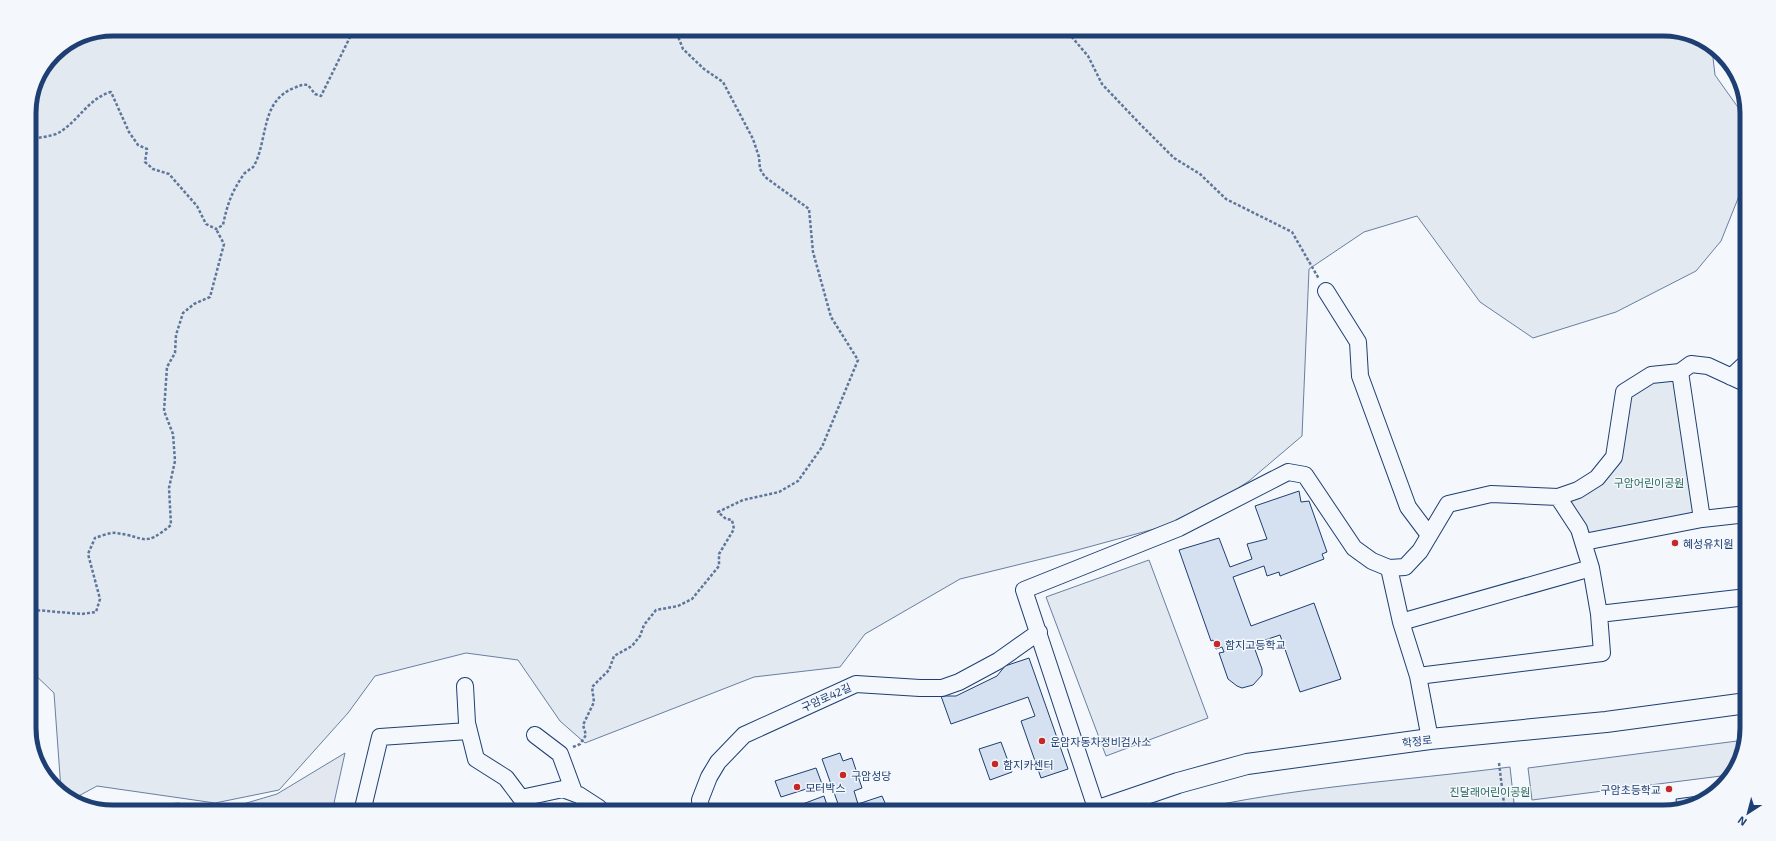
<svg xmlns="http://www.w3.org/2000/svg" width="1776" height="841" font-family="'Exo 2','Noto Sans KR',sans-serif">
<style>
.green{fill:#e3e9f0;stroke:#687fa3}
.parking{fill:#e3e8f0;stroke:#687fa3}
.building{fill:#d5e0f0;stroke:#1d3f73}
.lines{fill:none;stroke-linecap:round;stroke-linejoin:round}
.minor-casing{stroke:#1d3f73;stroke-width:18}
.major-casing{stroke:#1d3f73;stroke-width:22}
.path{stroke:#5e769c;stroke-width:2.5;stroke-dasharray:3 2;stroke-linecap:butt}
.minor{stroke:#f4f7fb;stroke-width:16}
.major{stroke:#f4f7fb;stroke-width:20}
.poi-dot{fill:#c62828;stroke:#f4f7fb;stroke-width:1.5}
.labels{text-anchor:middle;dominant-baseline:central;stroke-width:3;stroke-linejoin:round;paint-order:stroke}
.park-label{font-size:11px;fill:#2c6c60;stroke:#f4f7fb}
.poi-label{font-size:11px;fill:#1d3f73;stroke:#f4f7fb;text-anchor:start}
.street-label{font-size:11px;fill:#1d3f73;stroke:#f4f7fb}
.rim{fill:none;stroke:#1d3f73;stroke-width:5}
</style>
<rect width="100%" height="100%" fill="#f4f7fb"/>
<!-- green -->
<path class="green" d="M113 29H1663L1695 35 1712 49 1715 75 1747 120V176L1721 241 1696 271 1616 312 1533 338 1480 302 1417 216 1364 232 1309 269 1302 436 1249 481 1191 519 1070 552 960 579 865 634 840 667 754 677 585 743 560 721 518 660 466 653 375 676 348 713 279 790 215 803 97 786 73 799 61 790 54 693 29 669V108L35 81 54 53 81 35Z
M1675 376 1697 516 1588 536 1563 497 1614 457 1627 395 1654 382Z
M1149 560 1208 718 1106 756 1046 597Z
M1745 740 1741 760 1729 775 1532 800 1528 768Z
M1510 767 1515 812H1425L1423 804 1331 812H1185C1291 787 1402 781 1510 767Z"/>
<!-- parking -->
<path class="parking" d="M345 753 332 812H216L277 794Z
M179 803 193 812H115L117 804 125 807Z"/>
<!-- building -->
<path class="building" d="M1299 491 1301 502 1309 501 1327 552 1322 554 1324 559 1280 576 1279 572 1267 576 1264 566 1233 577 1251 626 1314 603 1341 679 1300 692 1280 635 1253 644 1262 669V675L1253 685 1242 688 1237 686 1228 679 1219 653 1224 652 1222 647 1216 649 1213 640 1211 641 1179 550 1219 538 1230 567 1252 559 1247 544 1267 539 1255 506Z
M1029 658 1068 769 1041 778 1021 721 1035 716 1028 697 951 724 941 696H956L997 676 1005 666Z
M1001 742 1012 772 990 780 979 749Z
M840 753 843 761 852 758 862 788 854 791 858 804 882 796 889 812H841L822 759Z
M816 768 822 784 781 797 775 781Z
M1713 794 1710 798 1677 808 1676 799Z
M824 796 829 811 794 812 792 808Z"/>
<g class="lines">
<defs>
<path id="minor" d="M1326 291 1358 342 1360 376 1408 507 1429 535
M1731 377 1747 362
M1558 497 1578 490 1597 478 1614 457 1624 392 1651 375 1680 372
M1702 519 1680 372 1691 364 1708 366 1747 384
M1584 542 1702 519 1747 514
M1389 568 1405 567 1420 551 1448 504 1491 494 1558 497 1579 529 1591 568
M1599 614 1747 597
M1401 622 1591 568 1599 614 1602 653 1418 676
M465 686 467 723 476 759 506 778 521 798 563 789 579 795 599 808 600 812
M535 735 560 754 574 792
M1097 811 1024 590 1179 528 1288 472 1305 475 1354 548 1372 561 1389 568 1401 622 1418 676 1430 739
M362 812 380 737 468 731
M701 812 700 800 709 777 718 762 744 735 856 684 920 688H942L959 682 998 661 1039 632"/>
<path id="major" d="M1093 812 1178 783 1247 764 1430 739 1606 722 1747 703"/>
</defs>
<!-- minor casing -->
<use href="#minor" class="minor-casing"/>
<!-- major casing -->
<use href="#major" class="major-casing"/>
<!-- path -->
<path class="path" d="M1065 29 1088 56 1102 84 1140 124 1174 158 1200 174 1226 199 1292 232 1319 279
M29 140C38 137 52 137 60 132 79 120 89 98 111 92L129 132 138 145 147 149 145 162 153 169 169 174 197 206 206 224 216 229 223 225C227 205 232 191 244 174 247 170 253 169 255 164 268 137 261 101 294 88 299 86 303 84 308 85L315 94 321 96 354 29
M29 615 35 610 82 614 96 612 100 599 88 554 95 538C101 536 110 532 116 533 147 537 143 548 171 525L169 488 175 461 173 434 164 411 167 367 175 353 176 335 183 313 194 304 210 297 224 244 216 229
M573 747 580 744 586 735 583 725 594 702 592 687 609 670 614 656 632 646 640 636 644 625 656 610 678 606 692 599 719 566V554L734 529 732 520 726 519 718 512 743 500 779 492 798 481 822 447 858 360 831 317 813 252 809 209 765 177 760 169 759 157 753 139 723 82 704 69 683 49 675 29
M1499 763 1505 812"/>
<!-- minor -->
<use href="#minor" class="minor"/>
<!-- major -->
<use href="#major" class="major"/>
</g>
<!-- markers -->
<g class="poi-dot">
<circle cx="1675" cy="543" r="4"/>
<circle cx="1217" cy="644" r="4"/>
<circle cx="1042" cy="741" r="4"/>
<circle cx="995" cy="764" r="4"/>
<circle cx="843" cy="775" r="4"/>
<circle cx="797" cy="787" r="4"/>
<circle cx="1669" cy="789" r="4"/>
</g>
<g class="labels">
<!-- park labels -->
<g class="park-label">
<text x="1649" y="482">구암어린이공원</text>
<text x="1490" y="791">진달래어린이공원</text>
</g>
<!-- poi labels -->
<g class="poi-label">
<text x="1683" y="543">혜성유치원</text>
<text x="1225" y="644">함지고등학교</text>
<text x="1050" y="741">운암자동차정비검사소</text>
<text x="1003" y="764">함지카센터</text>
<text x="851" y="775">구암성당</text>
<text x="805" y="787">모터박스</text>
<text x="1661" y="789" text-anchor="end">구암초등학교</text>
</g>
<!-- street labels -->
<g class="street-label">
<text transform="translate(826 697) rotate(-24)">구암로42길</text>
<text transform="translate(1417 741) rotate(-7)">학정로</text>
</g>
</g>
<!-- crop -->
<path d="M0 0H1776V841H0ZM113 36H1663A77 77 0 0 1 1740 113V728A77 77 0 0 1 1663 805H113A77 77 0 0 1 36 728V113A77 77 0 0 1 113 36Z" fill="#f4f7fb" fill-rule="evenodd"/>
<path class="rim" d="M113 36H1663A77 77 0 0 1 1740 113V728A77 77 0 0 1 1663 805H113A77 77 0 0 1 36 728V113A77 77 0 0 1 113 36Z"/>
<!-- north arrow -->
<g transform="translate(1748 813) rotate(216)" stroke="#f4f7fb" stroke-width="3" paint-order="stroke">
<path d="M0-3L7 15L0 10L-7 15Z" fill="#1d3f73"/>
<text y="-6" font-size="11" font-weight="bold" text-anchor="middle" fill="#1d3f73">N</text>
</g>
</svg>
